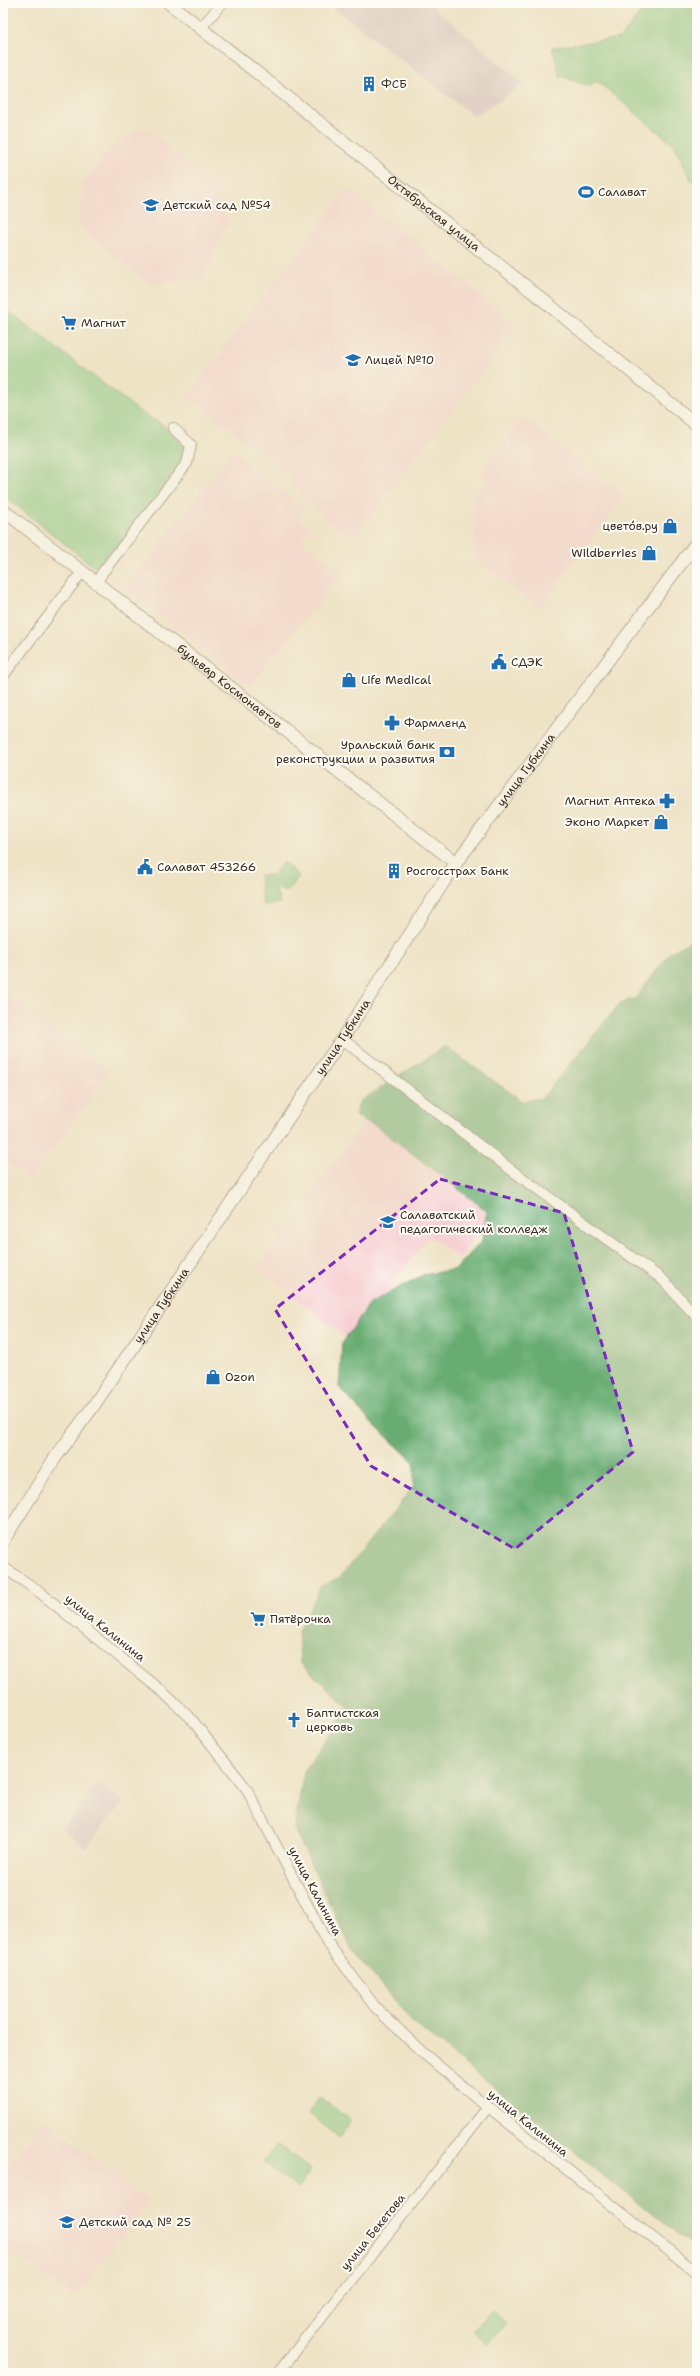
<svg xmlns="http://www.w3.org/2000/svg" width="700" height="2376" font-family="'Shantell Sans',sans-serif">
<style>
.built{fill:#f7cfd2}
.industrial{fill:#d2bdc6}
.green{fill:#80c783;stroke:#5e7850}
.forest{fill:#68ac71;stroke:#526b48}
.lines{fill:none;stroke-linecap:round;stroke-linejoin:round}
.minor-casing{stroke:#7a6b59;stroke-width:12}
.tertiary-casing{stroke:#7a6b59;stroke-width:14}
.minor{stroke:#fff;stroke-width:10}
.tertiary{stroke:#fff;stroke-width:12}
.marked{fill:none;stroke:#7b2cbf;stroke-width:3;stroke-dasharray:8 5;stroke-linejoin:round}
.labels{text-anchor:middle;dominant-baseline:central;stroke-width:4;stroke-linejoin:round;paint-order:stroke}
.poi-label{font-size:12px;fill:#3b2a1e;stroke:#fdfcf7;text-anchor:start}
.street-label{font-size:12px;fill:#3b2a1e;stroke:#fdfcf7}
</style>
<rect width="100%" height="100%" fill="#fdfcf7"/>
<filter id="ink" filterUnits="userSpaceOnUse"><feTurbulence type="fractalNoise" baseFrequency=".025" numOctaves="2"/><feDisplacementMap in="SourceGraphic" scale="8" xChannelSelector="R" yChannelSelector="G"/><feConvolveMatrix kernelMatrix="1 2 1 2 8 2 1 2 1" color-interpolation-filters="sRGB"/></filter>
<filter id="wash" filterUnits="userSpaceOnUse"><feTurbulence type="fractalNoise" baseFrequency=".012" numOctaves="4" result="noise"/><feDisplacementMap in="SourceGraphic" scale="16" xChannelSelector="R" yChannelSelector="G"/><feGaussianBlur stdDeviation="0.9" result="paint"/><feColorMatrix in="noise" values="0 0 0 0 0 0 0 0 0 0 0 0 0 0 0 0 0 1.4 0 .05"/><feComposite in="paint" operator="in"/></filter>
<g filter="url(#wash)">
<rect width="100%" height="100%" fill="#efe3c6"/>
<!-- built -->
<path class="built" d="M143 127 217 186 227 224 204 277 151 286 77 224 83 182 112 146Z
M347 188 518 325 355 537 346 536 300 496 301 494 289 483 293 477 187 396Z
M522 417 625 496 539 608 475 559 473 500 488 479 480 472Z
M232 451 304 508 297 517 311 528 301 540 341 571 336 577 339 579 334 585 331 583 317 601 320 604 315 610 312 608 250 686 125 588Z
M6 994 110 1072 29 1181 3 1160V997Z
M370 1114 492 1209 459 1259 429 1236 350 1341 258 1268Z
M45 2120 148 2201 74 2299 3 2244V2174Z"/>
<!-- industrial -->
<path class="industrial" d="M337 3H428L525 84 474 116 334 8Z
M99 1783 123 1802 86 1848 62 1829Z"/>
<!-- green -->
<path class="green" d="M649 3H697V186L692 182 675 146 597 81 589 86 560 76 552 47 620 38Z
M3 307 142 413 163 425 184 445V459L109 561 94 567 3 495Z
M284 862 299 876 286 892 275 888 280 903 263 905 259 875H273Z
M320 2097 351 2121 339 2137 308 2113Z
M277 2144 311 2170 298 2188 263 2162Z
M491 2310 506 2323 488 2345 472 2331Z"/>
<!-- forest -->
<path class="forest" d="M697 934V2250L412 2022 352 1950 294 1829 304 1771 349 1707 300 1663 298 1631 321 1586 340 1577 414 1486V1462L368 1419 339 1387 342 1344 370 1303 423 1275 456 1269 482 1241 487 1211 375 1125 355 1116 359 1102 445 1046 522 1101 542 1098 621 1002 635 999 670 953 692 940Z"/>
</g>
<g filter="url(#ink)">
<g class="lines">
<defs>
<path id="minor" d="M201 28 222 3
M97 583 102 573 187 463 191 445 173 428
M3 676 82 572
M342 1039 514 1172 662 1279 697 1317
M3 1567 37 1590 163 1692 192 1720 246 1788 325 1939 375 2007 423 2053 471 2093 697 2273
M278 2373 488 2107"/>
<g id="tertiary">
<path id="s1" d="M169 3 543 300 697 425"/>
<path id="s2" d="M3 510 456 863"/>
<path id="s3" d="M3 1541 55 1458 92 1408 342 1039 456 863 697 542"/>
</g>
</defs>
<!-- minor casing -->
<use href="#minor" class="minor-casing"/>
<!-- tertiary casing -->
<use href="#tertiary" class="tertiary-casing"/>
<!-- minor -->
<use href="#minor" class="minor"/>
<!-- tertiary -->
<use href="#tertiary" class="tertiary"/>
</g>
</g>
<!-- marked area -->
<path d="M0 0H700V2376H0ZM440 1179 564 1213 633 1452 515 1549 371 1466 275 1309Z" fill="#efe3c6" fill-opacity=".55" fill-rule="evenodd"/>
<path class="marked" d="M440 1179 564 1213 633 1452 515 1549 371 1466 275 1309Z"/>
<!-- icons -->
<defs>
<symbol id="building-bare" viewBox="-9 -9 18 18"><path d="M-4-6H4V6H1V3H-1V6H-4ZM-2.5-4.3h1.7v1.8h-1.7ZM.8-4.3h1.7v1.8H.8ZM-2.5-1h1.7V.8h-1.7ZM.8-1h1.7V.8H.8Z" fill="#1f6fb2" stroke="#fdfcf7" stroke-width="2.5" paint-order="stroke"/></symbol>
<symbol id="stadium-bare" viewBox="-9 -9 18 18"><path d="M0-5a6.5 5 0 1 0 0 10a6.5 5 0 1 0 0-10ZM-3.5-1.8h7v3.6h-7Z" fill="#1f6fb2" stroke="#fdfcf7" stroke-width="2.5" paint-order="stroke"/></symbol>
<symbol id="school-bare" viewBox="-9 -9 18 18"><path d="M0-5L7-2L0 1L-7-2ZM-4 1L0 2.5L4 1V4Q0 6-4 4Z" fill="#1f6fb2" stroke="#fdfcf7" stroke-width="2.5" paint-order="stroke"/></symbol>
<symbol id="supermarket-bare" viewBox="-9 -9 18 18"><path d="M-6-5.5h2.5l.6 2H6L4.5 2H-2.5L-4.4-4H-6ZM-1.5 3.2a1.3 1.3 0 1 0 .1 0ZM3 3.2a1.3 1.3 0 1 0 .1 0Z" fill="#1f6fb2" stroke="#fdfcf7" stroke-width="2.5" paint-order="stroke"/></symbol>
<symbol id="shop-bare" viewBox="-9 -9 18 18"><path d="M-5-2.5h2.3a2.7 3.5 0 0 1 5.4 0H5L5.5 6h-11ZM-1.5-2.5h3a1.5 2.3 0 0 0-3 0Z" fill="#1f6fb2" stroke="#fdfcf7" stroke-width="2.5" paint-order="stroke"/></symbol>
<symbol id="civic-bare" viewBox="-9 -9 18 18"><path d="M-.6-6.5H3V-4.5H.6V-3L4-1V1h2V6H-6V1h2V-1L-.6-3ZM-1.2 2.5V6h2.4V2.5Z" fill="#1f6fb2" stroke="#fdfcf7" stroke-width="2.5" paint-order="stroke"/></symbol>
<symbol id="pharmacy-bare" viewBox="-9 -9 18 18"><path d="M-2-6h4v4h4v4h-4v4h-4v-4h-4v-4h4Z" fill="#1f6fb2" stroke="#fdfcf7" stroke-width="2.5" paint-order="stroke"/></symbol>
<symbol id="bank-bare" viewBox="-9 -9 18 18"><path d="M-6-4H6V4H-6ZM0-2.3a2.3 2.3 0 1 0 0 4.6a2.3 2.3 0 1 0 0-4.6Z" fill="#1f6fb2" stroke="#fdfcf7" stroke-width="2.5" paint-order="stroke"/></symbol>
<symbol id="university-bare" viewBox="-9 -9 18 18"><path d="M0-5L7-2L0 1L-7-2ZM-4 1L0 2.5L4 1V4Q0 6-4 4Z" fill="#1f6fb2" stroke="#fdfcf7" stroke-width="2.5" paint-order="stroke"/></symbol>
<symbol id="church-bare" viewBox="-9 -9 18 18"><path d="M-1.2-6h2.4v3.5h3.3v2.4h-3.3V6h-2.4V-.1h-3.3v-2.4h3.3Z" fill="#1f6fb2" stroke="#fdfcf7" stroke-width="2.5" paint-order="stroke"/></symbol>
</defs>
<g fill-rule="evenodd">
<use href="#building-bare" x="358" y="73" width="22" height="22"/>
<use href="#stadium-bare" x="575" y="181" width="22" height="22"/>
<use href="#school-bare" x="140" y="194" width="22" height="22"/>
<use href="#supermarket-bare" x="58" y="312" width="22" height="22"/>
<use href="#school-bare" x="342" y="349" width="22" height="22"/>
<use href="#shop-bare" x="659" y="515" width="22" height="22"/>
<use href="#shop-bare" x="638" y="542" width="22" height="22"/>
<use href="#civic-bare" x="488" y="651" width="22" height="22"/>
<use href="#shop-bare" x="338" y="669" width="22" height="22"/>
<use href="#pharmacy-bare" x="381" y="712" width="22" height="22"/>
<use href="#bank-bare" x="436" y="741" width="22" height="22"/>
<use href="#pharmacy-bare" x="656" y="790" width="22" height="22"/>
<use href="#shop-bare" x="650" y="811" width="22" height="22"/>
<use href="#civic-bare" x="134" y="856" width="22" height="22"/>
<use href="#building-bare" x="383" y="860" width="22" height="22"/>
<use href="#university-bare" x="377" y="1211" width="22" height="22"/>
<use href="#shop-bare" x="202" y="1366" width="22" height="22"/>
<use href="#supermarket-bare" x="247" y="1608" width="22" height="22"/>
<use href="#church-bare" x="283" y="1709" width="22" height="22"/>
<use href="#school-bare" x="56" y="2211" width="22" height="22"/>
</g>
<g class="labels">
<!-- poi labels -->
<g class="poi-label">
<text x="381" y="84">ФСБ</text>
<text x="598" y="192">Салават</text>
<text x="163" y="205">Детский сад №54</text>
<text x="81" y="323">Магнит</text>
<text x="365" y="360">Лицей №10</text>
<text x="658" y="526" text-anchor="end">цвето́в.ру</text>
<text x="637" y="553" text-anchor="end">Wildberries</text>
<text x="511" y="662">СДЭК</text>
<text x="361" y="680">Life Medical</text>
<text x="404" y="723">Фармленд</text>
<text x="435" y="745" text-anchor="end">Уральский банк<tspan x="435" dy="14">реконструкции и развития</tspan></text>
<text x="655" y="801" text-anchor="end">Магнит Аптека</text>
<text x="649" y="822" text-anchor="end">Эконо Маркет</text>
<text x="157" y="867">Салават 453266</text>
<text x="406" y="871">Росгосстрах Банк</text>
<text x="400" y="1215">Салаватский<tspan x="400" dy="14">педагогический колледж</tspan></text>
<text x="225" y="1377">Ozon</text>
<text x="270" y="1619">Пятёрочка</text>
<text x="306" y="1713">Баптистская<tspan x="306" dy="14">церковь</tspan></text>
<text x="79" y="2222">Детский сад № 25</text>
</g>
<!-- street labels -->
<g class="street-label">
<text stroke="none"><textPath href="#s1" startOffset="338">Октябрьская улица</textPath></text>
<text stroke="none"><textPath href="#s2" startOffset="287">бульвар Космонавтов</textPath></text>
<text stroke="none"><textPath href="#s3" startOffset="932">улица Губкина</textPath></text>
<text stroke="none"><textPath href="#s3" startOffset="608">улица Губкина</textPath></text>
<text stroke="none"><textPath href="#s3" startOffset="284">улица Губкина</textPath></text>
<text transform="translate(105 1628) rotate(39)">улица Калинина</text>
<text transform="translate(315 1891) rotate(62)">улица Калинина</text>
<text transform="translate(528 2123) rotate(39)">улица Калинина</text>
<text transform="translate(373 2232) rotate(-51)">улица Бекетова</text>
</g>
</g>
<!-- margin -->
<rect width="700" height="2376" fill="none" stroke="#fdfcf7" stroke-width="16"/>
</svg>
